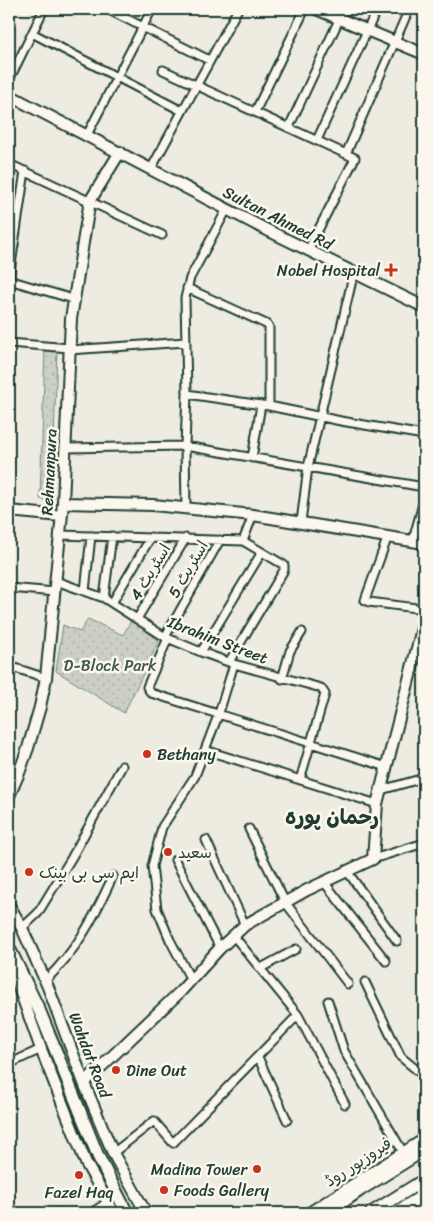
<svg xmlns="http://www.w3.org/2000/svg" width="433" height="1222" font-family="Sriracha,'Playpen Sans Arabic',sans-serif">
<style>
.grass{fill:url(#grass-dots);stroke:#75867c}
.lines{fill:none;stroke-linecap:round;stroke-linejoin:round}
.street-casing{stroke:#1f3d34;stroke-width:11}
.secondary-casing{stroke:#1f3d34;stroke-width:14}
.primary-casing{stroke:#1f3d34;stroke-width:15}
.street{stroke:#fbf7ec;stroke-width:7}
.secondary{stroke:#fbf7ec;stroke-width:10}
.primary{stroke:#fbf7ec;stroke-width:11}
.poi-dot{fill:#c8321e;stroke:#fbf7ec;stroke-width:2}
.labels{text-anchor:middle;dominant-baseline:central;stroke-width:5;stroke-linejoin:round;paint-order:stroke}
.street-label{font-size:16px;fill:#1f3d34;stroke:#fbf7ec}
.poi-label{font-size:16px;fill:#1f3d34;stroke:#fbf7ec;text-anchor:start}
.park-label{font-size:16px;fill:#415a51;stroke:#fbf7ec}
.district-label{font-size:21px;font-weight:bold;fill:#1f3d34;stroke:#fbf7ec}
</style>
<defs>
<pattern id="grass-dots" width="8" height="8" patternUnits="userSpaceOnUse" patternTransform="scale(1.25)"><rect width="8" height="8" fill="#cbcfc4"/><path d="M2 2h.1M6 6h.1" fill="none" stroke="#aeb3a9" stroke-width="1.8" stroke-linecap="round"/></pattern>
</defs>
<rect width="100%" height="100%" fill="#eeece1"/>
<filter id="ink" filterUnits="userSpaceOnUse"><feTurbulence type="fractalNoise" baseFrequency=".02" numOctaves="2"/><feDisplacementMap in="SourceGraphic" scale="10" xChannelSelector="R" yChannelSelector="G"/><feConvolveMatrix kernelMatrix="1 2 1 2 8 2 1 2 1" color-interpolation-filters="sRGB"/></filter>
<g filter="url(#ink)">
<!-- grass -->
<path class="grass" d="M45 348 57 350 52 501 40 499Z
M88 619 123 635 132 619 159 641 124 713 56 671 63 625 80 632Z"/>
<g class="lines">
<defs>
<path id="street" d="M107 9 209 60
M32 33 182 111
M163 70 346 154
M9 80 44 9
M255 112 305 9
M289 127 344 9
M87 135 152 9
M317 140 377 9
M9 164 162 235
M151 169 238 9
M308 250 355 158 346 154 406 16 408 9
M9 278 25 171
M9 280 73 299
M187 288 266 324 269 327V406
M9 343 69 348
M69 350 186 342
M187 394 269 406 341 421 424 435
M65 448 185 446 424 487
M252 458 261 405
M186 508 185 446 187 394 185 298 190 278 227 209
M301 522 308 467 354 272
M60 535 243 541 284 565V570L229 662
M388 536 365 600 369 602 424 609
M413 540 424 500
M243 541 253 515
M56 581 104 598 165 637 201 652 234 664 321 688 325 694 300 780
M9 588 55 592
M85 591 91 536
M104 598 112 536
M112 603 151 537
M137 619 186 538
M165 637 220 540
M168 638 147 687 151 693 387 767
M201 652 262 552
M9 666 46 678
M282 679 290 651 302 632
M205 750 377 804
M381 790 424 778
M424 814V815
M249 829 285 902 348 984
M206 840 245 925
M373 859 424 843
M175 860 220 948
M347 871 397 941
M324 882 386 961
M22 928 38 913 72 857 122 766
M261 968 296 949
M191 980 170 940 157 909 152 866 162 827 195 776 219 713 234 664
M45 981C79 948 94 917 113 876
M365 982 401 1057 424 1076
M328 1001 344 1051 403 1152
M298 1015 345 1104
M258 1057 287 1120
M9 1064 41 1049
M113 1153 154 1121 173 1143 298 1015 233 935
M9 1194 10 1197 9 1213
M91 1213 108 1202"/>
<path id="secondary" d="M316 9 424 54
M9 95 261 227 424 307
M63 503 153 505 253 515 424 543
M9 511 61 516
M9 796 19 773 28 748 40 707 46 678 63 503 71 319 85 230 90 201 120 152
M9 905 22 928 48 987 84 1083 113 1153 146 1213
M9 960 41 1049 86 1163 114 1213
M84 1083 181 991 220 948 245 925 307 890 373 859 377 804 424 621"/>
<path id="primary" d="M9 948 40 1012 98 1156 127 1213
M310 1213 424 1140
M327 1213 360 1190 424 1150
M371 1213 424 1180
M395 1213 424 1195"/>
</defs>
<!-- street casing -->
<use href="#street" class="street-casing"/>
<!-- secondary casing -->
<use href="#secondary" class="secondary-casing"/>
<!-- primary casing -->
<use href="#primary" class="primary-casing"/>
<!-- street -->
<use href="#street" class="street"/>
<!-- secondary -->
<use href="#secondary" class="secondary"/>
<!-- primary -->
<use href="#primary" class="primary"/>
</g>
</g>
<!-- markers -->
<g class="poi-dot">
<path d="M388.5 262.5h5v5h5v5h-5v5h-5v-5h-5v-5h5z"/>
<circle cx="147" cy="754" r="5"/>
<circle cx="168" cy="852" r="5"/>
<circle cx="29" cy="872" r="5"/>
<circle cx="116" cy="1070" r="5"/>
<circle cx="257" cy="1169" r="5"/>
<circle cx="79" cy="1175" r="5"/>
<circle cx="164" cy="1190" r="5"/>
</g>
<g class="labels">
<!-- street labels -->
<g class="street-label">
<text transform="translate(278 218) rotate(27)">Sultan Ahmed Rd</text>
<text transform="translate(49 472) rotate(-87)">Rehmanpura</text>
<text transform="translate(188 569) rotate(-60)">اسٹریٹ 5</text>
<text transform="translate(150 572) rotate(-59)">اسٹریٹ 4</text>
<text transform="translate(218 640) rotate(21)">Ibrahim Street</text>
<text transform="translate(90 1055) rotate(69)">Wahdat Road</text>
<text transform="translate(358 1162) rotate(-33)">فیروزپور روڈ</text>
</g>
<!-- poi labels -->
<g class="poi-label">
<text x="380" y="270" text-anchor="end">Nobel Hospital</text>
<text x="157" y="754">Bethany</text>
<text x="178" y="852">سعید</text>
<text x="39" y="872">ایم سی بی بینک</text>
<text x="126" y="1070">Dine Out</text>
<text x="247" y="1169" text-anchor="end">Madina Tower</text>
<text x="174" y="1190">Foods Gallery</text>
<text x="79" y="1192" text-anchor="middle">Fazel Haq</text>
</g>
<!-- park labels -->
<g class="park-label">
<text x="110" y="665">D-Block Park</text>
</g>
<!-- district labels -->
<g class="district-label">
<text x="332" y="817">رحمان پورہ</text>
</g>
</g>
<!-- margin -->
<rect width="433" height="1222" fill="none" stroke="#fbf7ec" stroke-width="30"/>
<rect x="15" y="15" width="403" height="1192" fill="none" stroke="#1f3d34" stroke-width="2" filter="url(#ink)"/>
</svg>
